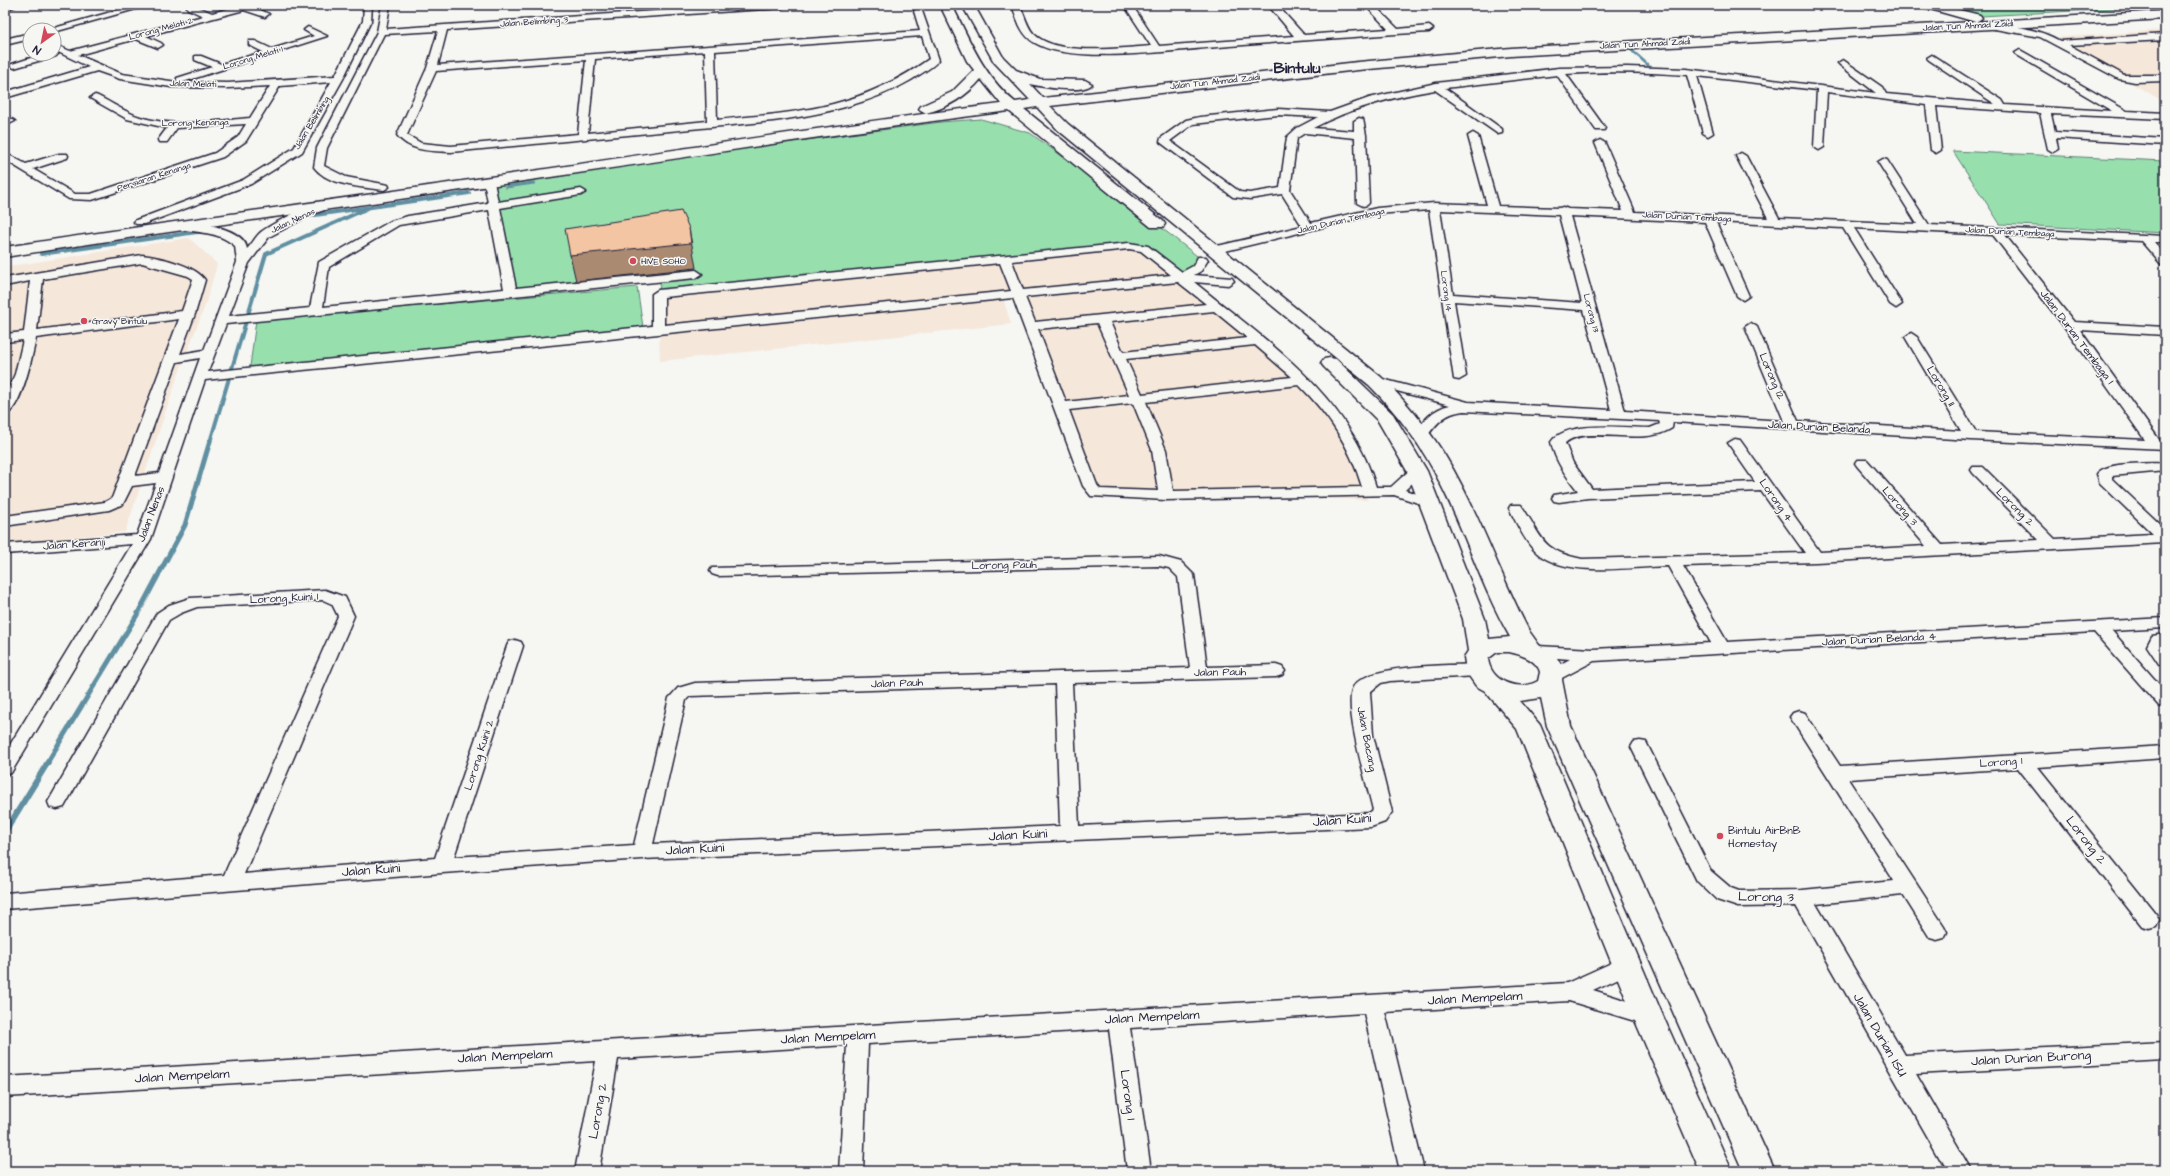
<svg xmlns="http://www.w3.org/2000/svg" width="2170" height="1176" font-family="'Architects Daughter',sans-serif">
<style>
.built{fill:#f5e7da}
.green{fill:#98dfae;stroke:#5d8074}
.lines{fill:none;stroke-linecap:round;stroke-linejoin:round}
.stream-far3{stroke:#5f8fa1;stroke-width:3}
.stream-far2{stroke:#5f8fa1;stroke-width:4}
.stream-far1{stroke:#5f8fa1;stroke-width:5}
.stream{stroke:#5f8fa1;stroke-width:6}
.street-casing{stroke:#22223b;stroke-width:3}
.secondary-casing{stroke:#22223b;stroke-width:3}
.street{fill:#f6f6f2;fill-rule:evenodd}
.secondary{fill:#f6f6f2;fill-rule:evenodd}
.shaded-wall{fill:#ab8a72;stroke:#22223b}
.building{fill:#f4c5a3;stroke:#22223b}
.poi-dot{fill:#d1495b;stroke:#f6f6f2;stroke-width:1.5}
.labels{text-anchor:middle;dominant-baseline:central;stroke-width:3;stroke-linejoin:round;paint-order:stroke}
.far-street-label{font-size:9px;fill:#22223b;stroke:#f6f6f2}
.far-poi-label{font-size:9px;fill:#22223b;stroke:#f6f6f2;text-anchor:start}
.street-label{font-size:11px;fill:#22223b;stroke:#f6f6f2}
.poi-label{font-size:11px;fill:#22223b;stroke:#f6f6f2;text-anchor:start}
.near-street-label{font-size:13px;fill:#22223b;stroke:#f6f6f2}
.far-town-label{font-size:16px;font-weight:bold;fill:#22223b;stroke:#f6f6f2}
</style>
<rect width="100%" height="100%" fill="#f6f6f2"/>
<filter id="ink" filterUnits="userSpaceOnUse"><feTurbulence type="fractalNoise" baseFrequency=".025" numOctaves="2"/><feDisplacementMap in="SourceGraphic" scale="8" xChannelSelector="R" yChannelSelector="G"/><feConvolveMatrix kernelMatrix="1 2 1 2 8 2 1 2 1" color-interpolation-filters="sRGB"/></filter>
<g filter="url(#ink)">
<!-- built -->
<path class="built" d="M2165 30V102L2050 38Z
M189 238 217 264 206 303 176 381 125 532 5 544V267Z
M1138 247 1301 377 1355 447 1367 500 1093 491 1019 294 1002 296 1011 324 660 361 658 294Z"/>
<!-- green -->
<path class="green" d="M1946 5H2165V6L1981 16 1952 9Z
M981 119 1030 133 1163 229 1202 260 1181 278 1138 247 658 294 662 277 511 292 489 182 941 122Z
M1953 151 2165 161V233L2000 224Z
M637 287 643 327 250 367 256 320Z"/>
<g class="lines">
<!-- stream-far3 -->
<path class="stream-far3" d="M1631 47H1628L1648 65
M506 187 534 183
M467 193H469"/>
<!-- stream-far2 -->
<path class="stream-far2" d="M308 216 469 193
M41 254 204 231
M210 442 266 254 368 208"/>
<!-- stream-far1 -->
<path class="stream-far1" d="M47 763 137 615 185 525 210 441"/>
<!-- stream -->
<path class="stream" d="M5 832 48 762"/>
<defs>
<path id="street" d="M5 5H18L5 10Z
M136 5H150L54 32V30H47Z
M189 5H194L212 13 242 5H256L254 7 269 14 265 17 244 10 146 36 161 43 163 45 158 48 136 39 78 55 122 74 177 82V78L212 67 195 60V56H201L221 64 263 52 249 45V41H255L272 49 314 36 304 30 308 27 327 36 183 82 228 83 335 76 363 21 364 5H372L371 21 343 79 302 152 251 184 144 224H136L134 222 136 220 243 180 294 148 331 82 280 86 246 141 223 157 92 200 69 199 5 160V153L26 164 59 154H67L68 156 67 158 33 169 75 194H91L215 153 238 137 246 124 177 128 167 142H159L158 140 167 128 127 119 90 98 95 95 98 96C112 103 125 112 140 117 175 128 214 121 250 118L270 86 228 88 171 87 120 79 97 71 5 98V92L89 67 54 50V44L70 51 203 16 188 9 187 7Z
M382 5H390L386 29 744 5H786L782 8 447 30 438 65 920 31 914 11 918 8 922 11 939 60C932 68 920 74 911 80 868 105 822 114 773 121L451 152C432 151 410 152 397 135L427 68 438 31 384 34 327 148 324 166 346 177 388 185 389 187 384 190C363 187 328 186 314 167L317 148 377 32ZM922 36 929 59C858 109 800 112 717 120L715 51ZM705 51 707 121 588 133 595 59ZM586 60 578 134 451 146 421 143 407 135 436 71Z
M1012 5H1020C1024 14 1027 26 1033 33 1055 57 1121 48 1151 46L1124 5H1132L1159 46 1294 36 1268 5H1277L1304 35 1388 29 1365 5H1374L1398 29 1429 26 1433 29 1429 32C1363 36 1296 41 1230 46 1183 49 1074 66 1035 43 1021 35 1017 19 1012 5Z
M1986 22C2012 26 2037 28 2060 41L2165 34V40L2069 45 2124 75H2165V81L2135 82 2119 79 2040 37 1983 27V23Z
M30 33V39L5 45V39Z
M2020 50 2127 111 2165 113V119L2051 114 2055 132 2165 139V145L2056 138 2058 149 2053 152 2048 149 2040 113 1936 106 1941 150 1936 153 1931 150 1926 105 1827 92 1824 147 1819 150 1814 147 1817 90 1697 76 1713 133 1708 136 1703 133 1687 75C1647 72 1606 71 1566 74L1605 128 1604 130H1596L1557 75 1445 88 1502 129V133L1498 134 1435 90C1392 97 1351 108 1313 128L1354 131V121L1359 118 1363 119 1366 135 1369 203 1367 205 1363 206 1357 203 1355 138 1305 133 1297 138 1290 190 1311 223 1377 208 1434 203 1487 205 1468 136 1473 133 1478 136 1498 206 1559 208 1563 207 1568 209 1623 211 1595 143 1600 140 1605 143 1635 212 1768 218 1736 156 1741 153 1746 156 1779 218 1917 224 1878 162 1883 159 1887 160 1929 225 2165 236V242H2154L2165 254V265L2161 264 2141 241 2005 235 2074 322 2165 327V335L2080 330 2160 441H2165V449L1971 440 1673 422 1672 428C1643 448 1587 424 1565 443L1573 463 1592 489 1755 482 1728 443 1735 439 1740 440 1820 552 1926 546 1857 466 1855 463 1857 460H1867L1942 545 2039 540 1973 473 1971 470 1973 467H1983L2055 539 2153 534 2100 483 2097 474C2106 461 2149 464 2165 463V471L2112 476V479L2165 529V543L1816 562 1683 566 1727 642 2165 618V628L2112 631 2165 691V708L2159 706 2094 632 1594 661 1558 680 1552 682 1546 680 1543 676 1546 672 1570 659 1531 656 1529 652 1531 648 1537 646 1593 649 1711 643 1668 566C1631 567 1561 579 1534 550 1523 538 1516 522 1509 508L1511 505H1521C1543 537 1539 550 1582 559L1805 553 1761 491 1588 498 1559 502 1554 501 1552 498 1554 495 1578 491C1566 476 1555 461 1551 442 1566 420 1624 428 1650 428L1660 424 1659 421 1464 411C1444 413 1436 424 1425 439H1415L1413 436C1423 421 1432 409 1450 405L1370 384 1368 381 1370 378 1375 377 1468 402 1611 410 1584 310 1454 301 1466 376 1459 380 1454 379 1429 210 1377 214 1213 254 1209 252 1207 250 1209 248 1302 226 1282 194 1250 199 1233 197 1160 142 1161 138 1186 120 1200 117 1278 109 1330 112 1369 98 1436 83 1559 68 1627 67 1686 69 1876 93 1840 65 1838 63 1843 60 1882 87 1886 94 1995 104 1929 60 1927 58 1932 55 2002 100 2005 105 2112 111 2017 55 2015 53ZM1278 115 1318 117 1297 128 1287 137 1280 188 1250 193 1240 192 1170 141 1193 124ZM1440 210 1559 215 1582 303 1453 294ZM1570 216 1705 222 1737 296 1743 300 1749 296 1716 222 1843 228 1890 304 1896 308 1902 304 1854 228 1993 235 2066 329 2145 440 1976 432 1917 337 1911 333 1905 337 1961 431 1798 421 1757 327 1751 323 1745 327 1784 421 1625 411Z
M54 51 58 54 56 56 14 68 9 65 43 54H54Z
M10 118 15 121 5 126V119Z
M489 179 494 182 498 202 581 189 586 192 581 195 500 208 516 288 696 270 702 274 696 278 226 324 208 372 652 326V294L658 290 1129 243 1148 246 1182 272 1193 266 1198 257H1206L1208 260 1201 271 1194 275 1232 278 1234 281 1228 285 1194 282C1266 341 1348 394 1376 487H1391L1412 468H1422L1424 471 1422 474 1405 490 1435 500 1437 503 1435 506 1430 507 1394 495 1166 500 1091 496 1083 486 1013 298 205 380 151 539 11 773 5 775V753L132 544 5 554V544L137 535 156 483 132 486 123 504 109 510 5 526V516L105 502 112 498 179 319 36 338C33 353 21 411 5 415V396L15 374 23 340 5 342V334L24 332 30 281 5 286V278L142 255C159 257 195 265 205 280L195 314 180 354 204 350 237 262 235 246C217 230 198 234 176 228L174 226 176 224C193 219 245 228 247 249 252 244 256 236 261 232 273 223 319 199 333 203L335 205 333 207 310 215 269 237 249 263 229 316 310 308 319 262 391 221 408 216 488 203 484 182ZM489 210 504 289 323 307 329 267 399 225ZM1129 249 1141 251 1171 275 1023 290 1012 261ZM142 263 188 276 193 279 182 311 37 330 43 279ZM1000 263 1011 291 664 325V297ZM1178 282 1206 304 1035 322 1025 297ZM1214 311 1247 338 1123 352 1110 322ZM1097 323 1129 395 1066 402 1038 329ZM1255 345 1292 377 1142 394 1126 359ZM200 358 159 473 135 476 177 362ZM1299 385C1329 415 1350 446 1362 487L1173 491 1166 450 1146 402ZM1133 403 1152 450 1158 491 1100 489 1097 485 1069 410Z
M1159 556 1181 562 1194 575 1207 667 1276 665 1282 667 1285 671 1282 675 1276 677 1072 683 1079 826 1369 813 1373 810C1367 784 1345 713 1352 690 1360 663 1453 666 1477 664L1483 666 1486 670 1483 674 1477 676 1390 681 1381 683 1370 692 1373 735 1392 812 1385 822 1371 827 642 859 442 873 5 909V893L224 875 338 616 332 604 323 600 197 607 181 613 169 620 64 807 57 809 50 807 48 802 157 613 169 605 190 598 325 590 345 597 354 616 244 874 435 858 507 646 509 642 515 640 521 642 523 646 454 857 634 845 669 698 678 688 695 683 1190 668 1178 577 1169 568 1159 566 718 576 712 574 710 571 712 568ZM1055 684 1060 826 653 844 686 700 690 696Z
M2158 635H2165V645L2163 646 2165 666 2159 664 2147 646 2152 636Z
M1799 711 1805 713 1840 766 2165 746V758L2038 767 2156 914 2159 920 2156 926 2149 928 2142 926 2018 768 1848 779 1944 926 1947 932 1944 938 1937 940 1930 938 1903 895 1816 904 1905 1055 2165 1042V1060L1916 1074 1972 1171H1947L1796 906 1738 907 1717 900 1697 881 1631 747 1634 742 1640 741 1646 742 1711 871 1731 888 1739 891 1802 890 1894 881 1790 717 1793 713Z
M1629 955 1636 958 1639 964 1636 970 1593 990 1656 1010 1659 1016 1656 1022 1648 1025 1569 1001 1385 1012 1424 1171H1400L1364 1013 1130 1028 1151 1171H1127L1109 1029 868 1044 863 1171H839L847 1045 618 1059 599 1171H575L596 1061 5 1097V1077L1567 983Z"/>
<path id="secondary" d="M940 5H952C969 39 984 77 1015 102L1030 100 994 62 962 5H974L1003 57 1016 70 1040 79 1085 80 1092 84C1084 94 1041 87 1030 84L1043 98 1358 62 1511 48 2165 11V19L1511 56 1358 70 1050 106 1068 124 1381 377C1413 408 1441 444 1461 484 1486 532 1504 583 1529 631L1539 645 1557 658 1563 668 1562 680 1571 726 1775 1171H1743L1547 726 1541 698 1520 701 1540 725 1663 1016 1732 1171H1700L1633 1016 1517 729 1485 691 1476 686 1469 676 1466 670 1464 657 1468 651 1463 619 1407 471 1378 421 1324 367 1321 363 1324 359 1330 358 1336 359 1393 414 1427 471 1485 619 1489 639 1510 637C1482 589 1466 534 1441 485 1423 447 1398 414 1369 385L1058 130 1037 107 1024 109 1163 221 1165 224 1163 227H1151L1009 111C835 133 663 161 489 186 328 210 166 231 5 257V247C166 222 329 201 490 177 660 153 830 125 1001 104L981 79C967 96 947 108 926 113L919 109 921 106 952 92 974 70 967 61ZM1509 652C1520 654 1537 660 1540 672L1538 681C1518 692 1491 682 1488 659L1497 652Z
M1921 5H1939L1980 15 1982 18 1976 22 1923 7Z"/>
</defs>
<!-- street casing -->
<use href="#street" class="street-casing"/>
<!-- secondary casing -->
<use href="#secondary" class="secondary-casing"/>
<!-- street -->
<use href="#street" class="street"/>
<!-- secondary -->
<use href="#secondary" class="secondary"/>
</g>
<!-- shaded-wall -->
<path class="shaded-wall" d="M689 228 696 268 576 281 570 255Z"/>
<!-- building -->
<path class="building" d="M681 211 689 228 691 243 570 255 565 229Z"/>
</g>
<!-- markers -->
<g class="poi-dot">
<circle cx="633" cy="261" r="4"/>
<circle cx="84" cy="321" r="4"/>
<circle cx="1720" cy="836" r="4"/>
</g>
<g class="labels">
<!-- far-street labels -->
<g class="far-street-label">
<text transform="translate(534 22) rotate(-4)">Jalan Belimbing 3</text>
<text transform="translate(1968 26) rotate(-3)">Jalan Tun Ahmad Zaidi</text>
<text transform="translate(161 29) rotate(-15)">Lorong Melati 2</text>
<text transform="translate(1645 44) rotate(-3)">Jalan Tun Ahmad Zaidi</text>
<text transform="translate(253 58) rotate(-17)">Lorong Melati 1</text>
<text transform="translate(1215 82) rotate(-6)">Jalan Tun Ahmad Zaidi</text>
<text transform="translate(193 84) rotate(1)">Jalan Melati</text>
<text transform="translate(195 123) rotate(-1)">Lorong Kenanga</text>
<text transform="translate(312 123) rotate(-59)">Jalan Belimbing</text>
<text transform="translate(154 177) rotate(-18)">Persiaran Kenanga</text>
<text transform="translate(1687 217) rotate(3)">Jalan Durian Tembaga</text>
<text transform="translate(293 221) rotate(-25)">Jalan Nenas</text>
<text transform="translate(1341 221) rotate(-13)">Jalan Durian Tembaga</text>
<text transform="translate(2010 232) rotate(3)">Jalan Durian Tembaga</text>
<text transform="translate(1446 291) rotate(82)">Lorong 14</text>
<text transform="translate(1591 313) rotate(75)">Lorong 13</text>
</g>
<!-- far-poi labels -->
<g class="far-poi-label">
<text x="641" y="261">HIVE SOHO</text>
<text x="92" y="321">Gravy Bintulu</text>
</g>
<!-- street labels -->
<g class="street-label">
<text transform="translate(2077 337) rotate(53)">Jalan Durian Tembaga 1</text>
<text transform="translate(1772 376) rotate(67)">Lorong 12</text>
<text transform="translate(1941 386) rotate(59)">Lorong 11</text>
<text transform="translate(1819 427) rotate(3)">Jalan Durian Belanda</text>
<text transform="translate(1776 500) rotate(55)">Lorong 4</text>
<text transform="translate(1900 506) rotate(49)">Lorong 3</text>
<text transform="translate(2015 507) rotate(45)">Lorong 2</text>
<text transform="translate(151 514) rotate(-69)">Jalan Nenas</text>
<text transform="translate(74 544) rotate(-4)">Jalan Keranji</text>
<text transform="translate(1004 565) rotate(-1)">Lorong Pauh</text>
<text transform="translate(284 598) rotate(-3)">Lorong Kuini 1</text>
<text transform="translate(1879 639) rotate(-3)">Jalan Durian Belanda 4</text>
<text transform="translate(1220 672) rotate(-1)">Jalan Pauh</text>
<text transform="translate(897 683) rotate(-2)">Jalan Pauh</text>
<text transform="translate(1367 739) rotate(79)">Jalan Bacang</text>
<text transform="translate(479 755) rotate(-72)">Lorong Kuini 2</text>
<text transform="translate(2001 762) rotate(-4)">Lorong 1</text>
</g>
<!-- poi labels -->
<g class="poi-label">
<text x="1728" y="830">Bintulu AirBnB<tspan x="1728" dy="13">Homestay</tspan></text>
</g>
<!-- near-street labels -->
<g class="near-street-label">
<text transform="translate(1342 820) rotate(-4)">Jalan Kuini</text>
<text transform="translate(1018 835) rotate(-3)">Jalan Kuini</text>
<text transform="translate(2086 840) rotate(52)">Lorong 2</text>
<text transform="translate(695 849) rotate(-3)">Jalan Kuini</text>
<text transform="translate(371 870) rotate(-4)">Jalan Kuini</text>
<text transform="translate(1766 897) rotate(1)">Lorong 3</text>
<text transform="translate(1475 998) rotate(-3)">Jalan Mempelam</text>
<text transform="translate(1152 1017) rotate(-3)">Jalan Mempelam</text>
<text transform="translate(1880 1035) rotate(60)">Jalan Durian ISU</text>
<text transform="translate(828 1037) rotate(-3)">Jalan Mempelam</text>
<text transform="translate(505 1056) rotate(-3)">Jalan Mempelam</text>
<text transform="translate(2031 1058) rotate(-3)">Jalan Durian Burong</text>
<text transform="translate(182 1076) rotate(-3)">Jalan Mempelam</text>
<text transform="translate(1128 1095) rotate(82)">Lorong 1</text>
<text transform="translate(598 1111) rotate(-80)">Lorong 2</text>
</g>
<!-- far-town labels -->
<g class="far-town-label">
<text x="1297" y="68">Bintulu</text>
</g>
</g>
<!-- margin -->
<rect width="2170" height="1176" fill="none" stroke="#f6f6f2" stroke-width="20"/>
<rect x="10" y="10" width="2150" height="1156" fill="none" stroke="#22223b" stroke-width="1.5" filter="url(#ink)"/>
<!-- north arrow -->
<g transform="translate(42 42) rotate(213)"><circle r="19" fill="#f6f6f2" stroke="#a1a1a9"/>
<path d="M0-3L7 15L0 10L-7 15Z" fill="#d1495b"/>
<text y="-6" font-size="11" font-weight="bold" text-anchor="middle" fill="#22223b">N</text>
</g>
</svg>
